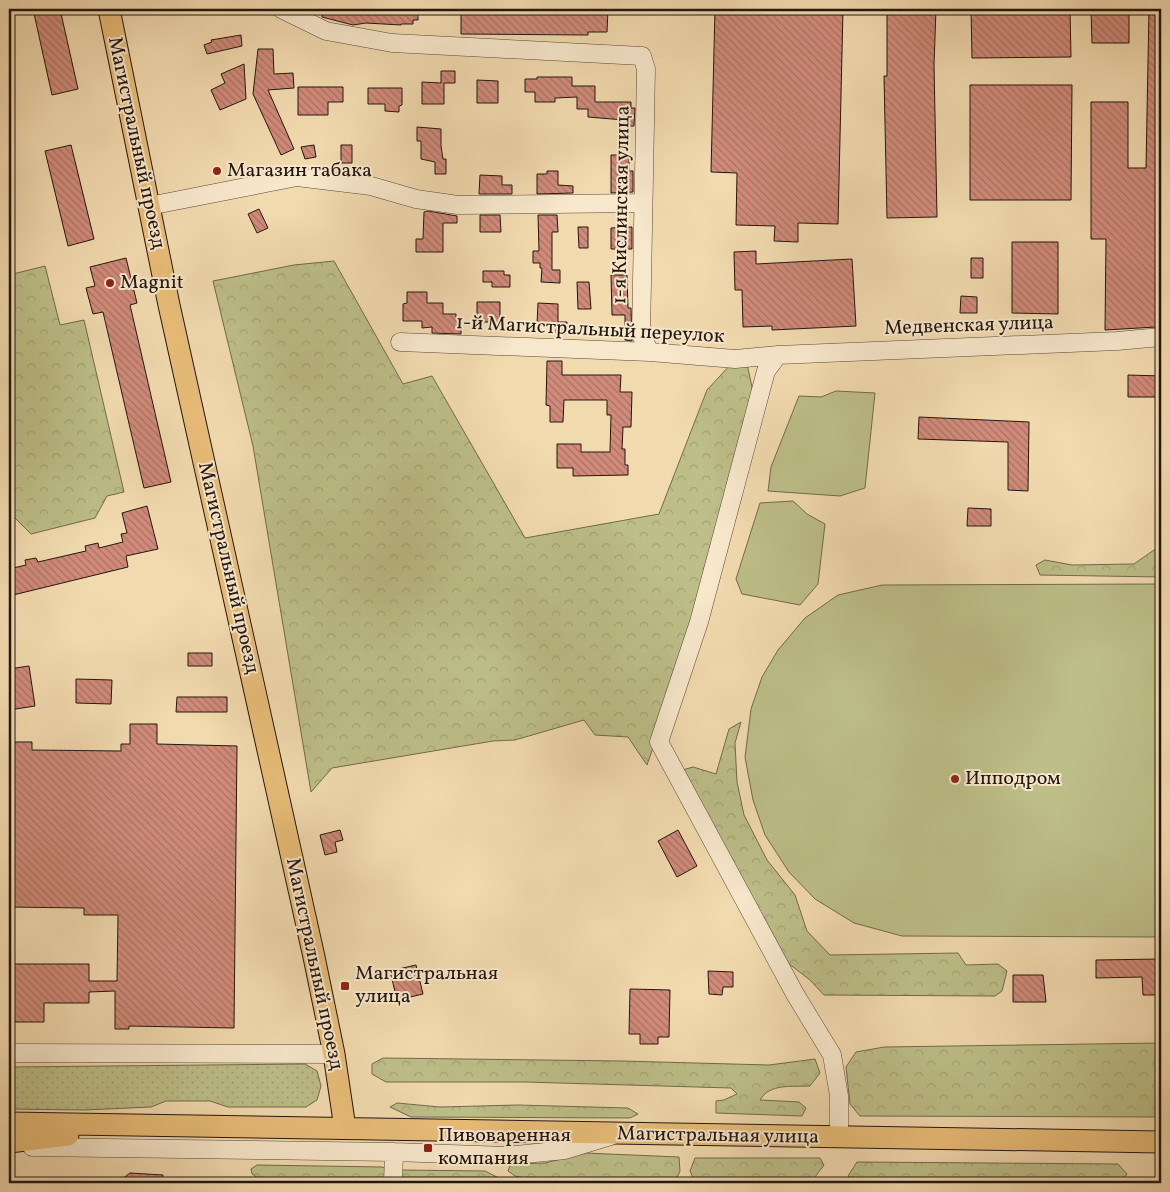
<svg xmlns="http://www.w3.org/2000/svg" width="1170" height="1192" font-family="Vollkorn,serif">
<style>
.grass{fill:url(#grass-dots);stroke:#706a4c}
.forest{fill:url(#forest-crowns);stroke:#706a4c}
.garden{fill:#bdbe88;stroke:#706a4c}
.building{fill:url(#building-back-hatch);stroke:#221611}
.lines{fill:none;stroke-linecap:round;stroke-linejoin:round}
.minor-casing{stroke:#564738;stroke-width:19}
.major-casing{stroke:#221611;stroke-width:23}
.minor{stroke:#f7e7cb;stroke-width:18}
.major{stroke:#e9bd78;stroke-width:21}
.poi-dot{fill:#8f2418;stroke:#f7e7cb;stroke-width:2}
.labels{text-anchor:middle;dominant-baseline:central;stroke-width:4;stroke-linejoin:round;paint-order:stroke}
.street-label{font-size:20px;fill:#221611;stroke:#f7e7cb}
.poi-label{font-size:20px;fill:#221611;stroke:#f7e7cb;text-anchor:start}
</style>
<defs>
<pattern id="grass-dots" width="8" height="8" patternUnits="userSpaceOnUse" patternTransform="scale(1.25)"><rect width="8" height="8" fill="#bdbe88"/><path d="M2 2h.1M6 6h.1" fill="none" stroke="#a2a374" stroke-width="1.8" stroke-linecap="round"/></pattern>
<pattern id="forest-crowns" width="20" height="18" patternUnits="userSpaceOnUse" patternTransform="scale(1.25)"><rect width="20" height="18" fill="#bdbe88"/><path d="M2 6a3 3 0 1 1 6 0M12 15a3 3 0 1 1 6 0" fill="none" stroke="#a2a374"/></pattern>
<pattern id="building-back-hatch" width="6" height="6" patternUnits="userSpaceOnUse" patternTransform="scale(1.25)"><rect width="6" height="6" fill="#d18b7a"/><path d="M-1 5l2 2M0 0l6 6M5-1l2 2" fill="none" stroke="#a97163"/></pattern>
</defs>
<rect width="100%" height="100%" fill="#f2daaf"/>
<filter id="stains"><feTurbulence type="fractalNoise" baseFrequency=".004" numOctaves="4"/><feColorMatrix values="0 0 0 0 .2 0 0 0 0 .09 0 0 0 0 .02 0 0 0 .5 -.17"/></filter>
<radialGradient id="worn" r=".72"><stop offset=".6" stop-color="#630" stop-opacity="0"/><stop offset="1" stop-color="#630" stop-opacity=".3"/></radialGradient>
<!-- grass -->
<path class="grass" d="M305 1064 317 1071 321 1086 317 1100 306 1107H228L210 1101H166L151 1107 84 1110 9 1109V1067Z"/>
<!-- forest -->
<path class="forest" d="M334 261 403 384 432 376 525 538 659 514 707 390 744 350 755 401 699 614 647 765 628 737 595 735 584 720 515 740 493 741 332 768 311 792 253 446 213 281 294 265Z
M45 266 60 325 84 320 124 492 107 496 95 518 31 534 13 516 9 501V275Z
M1154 550H1161V577L1040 575 1036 565 1045 560 1072 565 1134 564Z
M741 722 735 743 737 782 744 815 767 860 795 895 807 931 830 955 958 953 966 965 998 964 1007 971 1002 991 995 996 824 995 810 980 784 960 679 771 693 767 716 774 729 729Z
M1161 1043V1117L860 1116 850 1104 846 1067 856 1052 884 1047Z
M383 1058 622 1061 769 1065 815 1059 820 1073 810 1086C792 1087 770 1083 760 1100L799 1102 806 1108 802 1116 716 1113V1101L724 1100 737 1094 731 1088 525 1082H386L372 1074V1064Z
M397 1103 440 1107 518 1105 628 1108 638 1114 630 1118 411 1117 390 1107Z
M585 1153 679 1157 680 1171 675 1182 528 1179 515 1176 508 1171 510 1166 514 1164 545 1163Z
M695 1158H820L824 1165 812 1181 695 1182 690 1171Z
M857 1162 1118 1164 1127 1174 1120 1183H856L848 1176Z
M257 1165 382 1167 390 1170 389 1176 383 1180 258 1178 252 1174 251 1169Z
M401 1170 485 1171 497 1177 493 1183 414 1181 400 1177Z"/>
<!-- garden -->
<path class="garden" d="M836 391 875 393 865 488 840 496 768 491 771 467 799 396 821 397Z
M793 501 807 514 825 524 818 584 800 605 742 594 736 579 760 503Z
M1161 584V937L902 936 854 923 815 899 789 872 765 835 753 800 745 757 751 709 762 677 778 650 805 618 838 595 882 585Z"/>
<!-- building -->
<path class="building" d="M33 9H60L78 89 52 95Z
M322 9H418V20H413V24H401V25L366 23 353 25 322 17Z
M588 9H608L607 32H588V35L461 34V13H588Z
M715 9H843L838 224 798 223V242L774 241 775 226 736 225 737 173 711 172Z
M887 9H936L934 65 937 217 887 218 884 76H887Z
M971 9H1070L1071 57 972 58Z
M1091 9H1129V43H1092Z
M1149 9H1161L1156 327 1105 330 1106 239H1091V102H1128V168H1146Z
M241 35 242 46 207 54 204 45 212 42 211 40Z
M258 49H273L274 74 293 73 294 88 268 90 294 149 281 155 253 94Z
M244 64 246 99 220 110 211 90 225 83 221 74Z
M441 71H455V83H444V104H422V82L441 83Z
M537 77H572V86H595V102H631V108H635L634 126H624V120L588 117V109H577V97L555 98V102H535V92H525V79H537Z
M477 80 498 81V103H477Z
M970 85H1072L1071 200H970Z
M298 87H343V102H328V115H298Z
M368 88H402V105L399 106V112L385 111V104H368Z
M417 127 441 129V146L443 159H446V174H435V162L421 159V141H417Z
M71 145 94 239 68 246 45 151Z
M314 145 316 157 305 159 301 147Z
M341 145H352V163H341Z
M611 155H629V171H633V192L611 193Z
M547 171H558V185L573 186V193L537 194V174H547Z
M480 175 502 176V185H512V194H479Z
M259 209 268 228 257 233 248 214Z
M428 211 457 216V223H443V252H416V239H423L424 212Z
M480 215H500L501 232H480Z
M538 215H557L558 232H552V270H560V283L541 282 542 268H540V263H533V251H539Z
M578 227H588V248H579Z
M632 227V249H611V228Z
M1012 242H1058V314L1012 313Z
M756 251V264L852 259 856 326 772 330V326L743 327 742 290H735L734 252Z
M126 258 137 303 130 305 171 482 144 488 103 312 93 314 86 288 95 286 90 267Z
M971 258H983V278H971Z
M483 271H504V275H510V287H492V282H483Z
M611 275H627L628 308H631L632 341 625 340V315H612Z
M577 282H589L591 309H578Z
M407 292H427V303H443V314H456V318H461V334L432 333V327L422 328V321H403V304L407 303Z
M961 296 977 297V313H960Z
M477 302H500V322H477Z
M538 303 558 304V322H567L566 334 556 333V325L537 324Z
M547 361H562V375H621L620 392H632L631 427H623L622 449H625V465H628V475L573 476V468H557V444H581V452H610L611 415H607V400H564L563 422H550V406L546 405Z
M1128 375 1161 376V397H1128Z
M919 417 1029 422 1028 491 1008 490V442L918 439Z
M147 506 158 549 126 556 128 567 9 596V569L26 565 25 560 36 558 38 562 86 551 85 546 98 543 99 548 123 542 121 534 127 533 122 513Z
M968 508 991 509V526H967Z
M188 653H212V666H188Z
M29 666 35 706 9 710V669Z
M76 679 112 680 111 704 76 703Z
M177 697H227V712H176Z
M130 724H157V744L237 746 234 1028 129 1026V1029H115V991L89 992V1003H44V1022H14V1003H9V964H89V981H117L118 915H84V908L9 907V742H32V750L121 751V744H130Z
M340 830 343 840 335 842 337 852 325 855 320 835Z
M678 830 697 866 677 877 658 841Z
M1161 959V995H1143L1142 977 1096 978V960Z
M416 965 423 994 397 1000 390 971Z
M708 971 733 972V987H723L722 995 709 994Z
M1013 975H1043L1046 1002H1013Z
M630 989 670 990 669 1037H658V1044H640V1034H629Z
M130 1173 163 1175 162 1183H117Z"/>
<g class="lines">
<defs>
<path id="minor" d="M281 9 326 31 392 43 642 56 646 69 641 335 650 352
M149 206 297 177 371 186 416 199 458 205 642 203
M400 342 650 352 735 359 778 355 1117 341 1161 337
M778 355 766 371 699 622 659 742 795 994 832 1055 839 1096V1138
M9 1053 334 1054
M32 1147 394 1152 506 1156 565 1150 611 1136
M393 1183 394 1152"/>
<path id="major" d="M109 9 169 305 314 957 334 1054 345 1128
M9 1123 1161 1142
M9 1142 68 1135"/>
</defs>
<!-- minor casing -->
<use href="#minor" class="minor-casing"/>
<!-- major casing -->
<use href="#major" class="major-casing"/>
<!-- minor -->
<use href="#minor" class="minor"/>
<!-- major -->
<use href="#major" class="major"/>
</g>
<!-- markers -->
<g class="poi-dot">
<circle cx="217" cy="171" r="5"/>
<circle cx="110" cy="283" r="5"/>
<circle cx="955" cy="779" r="5"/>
<rect x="340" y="981" width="10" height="10" rx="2.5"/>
<rect x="423" y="1143" width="10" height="10" rx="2.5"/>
</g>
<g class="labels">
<!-- street labels -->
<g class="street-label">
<text transform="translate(136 143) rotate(78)">Магистральный проезд</text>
<text transform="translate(622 205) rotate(-89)">1-я Кислинская улица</text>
<text transform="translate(969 326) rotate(-2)">Медвенская улица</text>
<text transform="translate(590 330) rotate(3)">1-й Магистральный переулок</text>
<text transform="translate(228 568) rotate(77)">Магистральный проезд</text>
<text transform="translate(314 964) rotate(78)">Магистральный проезд</text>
<text transform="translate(718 1136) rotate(1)">Магистральная улица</text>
</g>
<!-- poi labels -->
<g class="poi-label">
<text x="227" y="171">Магазин табака</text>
<text x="120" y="283">Magnit</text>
<text x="965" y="779">Ипподром</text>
<text x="355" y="974">Магистральная<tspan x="355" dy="23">улица</tspan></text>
<text x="438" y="1136">Пивоваренная<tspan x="438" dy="23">компания</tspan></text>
</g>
</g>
<!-- margin -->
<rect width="1170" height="1192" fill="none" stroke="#f2daaf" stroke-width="30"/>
<rect x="10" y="10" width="1150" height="1172" fill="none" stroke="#221611" stroke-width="2.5"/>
<rect x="15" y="15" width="1140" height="1162" fill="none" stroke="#221611"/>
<rect width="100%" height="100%" filter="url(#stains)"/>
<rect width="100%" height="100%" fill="url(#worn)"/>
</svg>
